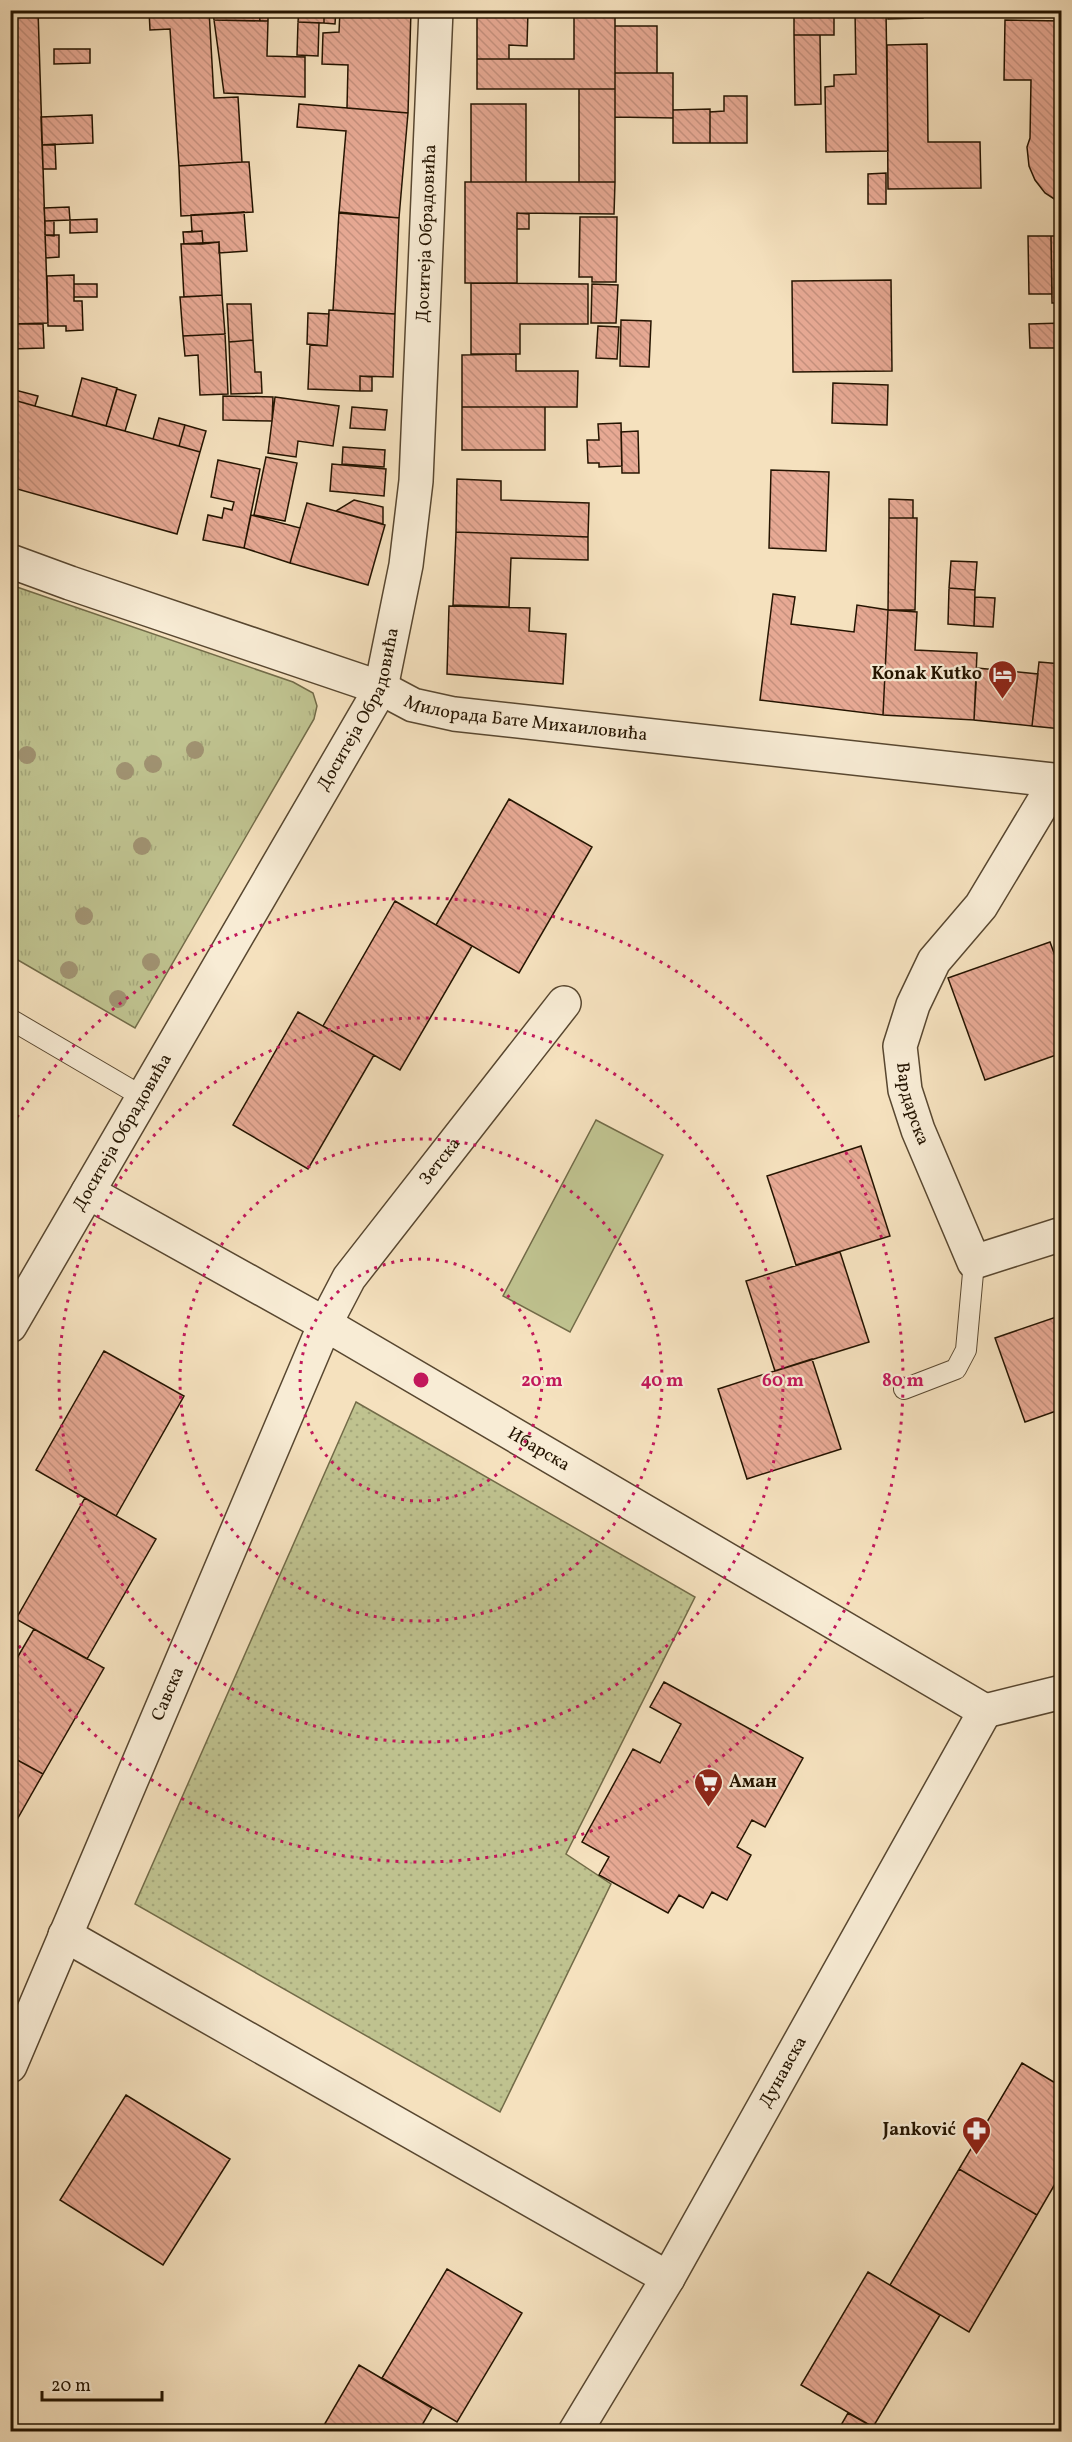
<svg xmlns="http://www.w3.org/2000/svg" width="1072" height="2442" font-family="Vollkorn,serif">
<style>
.grass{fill:url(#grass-tufts);stroke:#726b48;stroke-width:1.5}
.park{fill:url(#park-dots);stroke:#726b48;stroke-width:1.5}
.pitch{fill:#bfc28f;stroke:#726b48;stroke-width:1.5}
.building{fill:url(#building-back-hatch);stroke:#241400;stroke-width:1.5}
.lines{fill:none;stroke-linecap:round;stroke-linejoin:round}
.service-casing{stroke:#584730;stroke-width:22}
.minor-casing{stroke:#584730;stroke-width:36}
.service{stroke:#f8ecd5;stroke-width:20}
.minor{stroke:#f8ecd5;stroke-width:33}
.tree{fill:#a09271}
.ring{fill:none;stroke:#c2185b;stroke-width:3;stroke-dasharray:3 6}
.labels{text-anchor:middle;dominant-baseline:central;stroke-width:4.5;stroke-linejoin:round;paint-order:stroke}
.street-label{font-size:18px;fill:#241400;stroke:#f8ecd5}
.poi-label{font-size:18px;font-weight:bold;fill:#241400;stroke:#f8ecd5;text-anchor:end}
.centre{fill:#c2185b;stroke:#f8ecd5;stroke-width:3}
.ring-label{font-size:18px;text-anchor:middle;font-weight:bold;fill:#c2185b;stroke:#f8ecd5;stroke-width:4.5;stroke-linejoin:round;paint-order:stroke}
</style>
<defs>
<pattern id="grass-tufts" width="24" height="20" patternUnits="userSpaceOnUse" patternTransform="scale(1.5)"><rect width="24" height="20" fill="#bfc28f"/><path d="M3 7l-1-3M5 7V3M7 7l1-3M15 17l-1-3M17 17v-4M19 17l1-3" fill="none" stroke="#a4a67a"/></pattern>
<pattern id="park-dots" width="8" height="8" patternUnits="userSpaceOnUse" patternTransform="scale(1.5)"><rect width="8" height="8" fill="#bfc28f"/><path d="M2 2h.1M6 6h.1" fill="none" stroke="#a4a67a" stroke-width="1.8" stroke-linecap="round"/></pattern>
<pattern id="building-back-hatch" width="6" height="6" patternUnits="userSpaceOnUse" patternTransform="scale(1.5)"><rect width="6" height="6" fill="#e7a994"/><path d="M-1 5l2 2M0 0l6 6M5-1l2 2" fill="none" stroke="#c6917e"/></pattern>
</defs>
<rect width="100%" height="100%" fill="#f5e1be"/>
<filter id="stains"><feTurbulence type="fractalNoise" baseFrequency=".00333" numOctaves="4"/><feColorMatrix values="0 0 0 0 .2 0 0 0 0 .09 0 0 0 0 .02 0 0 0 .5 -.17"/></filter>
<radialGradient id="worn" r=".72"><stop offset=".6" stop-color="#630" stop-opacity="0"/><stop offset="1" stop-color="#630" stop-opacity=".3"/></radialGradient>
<!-- grass -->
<path class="grass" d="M11 585 293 682 313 693 317 706 314 719 135 1028 11 956Z"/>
<!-- park -->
<path class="park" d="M356 1402 695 1597 566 1854 611 1884 500 2112 135 1904Z"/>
<!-- pitch -->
<path class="pitch" d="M596 1120 663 1155 570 1332 503 1296Z"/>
<!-- building -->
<path class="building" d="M10 10H38L48 323 10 324Z
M67 10H89V14H67Z
M149 10H209L214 98 238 97 242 162 179 166 170 29 150 30Z
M213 10H259L260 21 214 20Z
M259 10H268V21H260Z
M299 10H324V23L298 22Z
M324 10H336L335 24 324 23Z
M340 10H411L408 113 347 108 348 65 322 64 323 33 339 32Z
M574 10H615V89H477V59H574Z
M794 10H834V35H794Z
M855 10H886L888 151 826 152 825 87 834 86V75L856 74Z
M888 10H923V18L888 19Z
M477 11H528L527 46 509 45V59H477Z
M214 20 268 21 267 56 305 57V97L224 93Z
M1005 20 1062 21V204L1045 193 1035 180 1029 166 1027 147 1030 138 1031 80H1004Z
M298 22 319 23 318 56 297 55Z
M615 26H657V73H615Z
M794 35H820L821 104 795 105Z
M927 44 928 142H980L981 188 888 189 887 45Z
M54 49H90V63L54 64Z
M615 73H673V118L615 117Z
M579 89H615V182H579Z
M724 96H747V143H710V112L724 111Z
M299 104 408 113 399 218 339 213 346 131 297 127Z
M471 104H526V182H471Z
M710 109V143H673V110Z
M92 115 93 143 42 145 41 117Z
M55 144 56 169H43L42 145Z
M242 162H249L253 212 181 216 179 166Z
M886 173V204H868V174Z
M465 182H615L614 214 517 213V283H465Z
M69 207 70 220 45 221 44 208Z
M244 212 247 251 219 253V242L203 244 202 231 192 232 191 215Z
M339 212 399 218 395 314 333 310Z
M517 213 529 214V229H517Z
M580 217H617L616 282H592V277H579Z
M97 219V232L70 233V220Z
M45 221H54V236L45 235Z
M202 231 203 244H184L183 232Z
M45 235H59V257L46 258Z
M1028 236H1051L1052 294H1029Z
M1051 236H1062V303H1052Z
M219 242 222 295 184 297 181 244Z
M74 275V301H82L83 330 66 331V326H48L47 276Z
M891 280 892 371 793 372 792 281Z
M471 283 588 284V324H520V354H471Z
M74 284H97V297H74Z
M592 284 618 285 616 323H591Z
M222 295 225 334 183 336 180 297Z
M227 304H251L253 340 229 342Z
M329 310 395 314 393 377 360 376V391L308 389 310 345 327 346Z
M308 313 329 314 327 346 307 344Z
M621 320 651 321 649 367 620 366Z
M1062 323V348H1030L1029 324Z
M10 324H43L44 348 10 349Z
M598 326 619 327 617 359 596 358Z
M225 334 228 394 200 395 198 355 185 356 183 336Z
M253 340 255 372H261L262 393 231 394 229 342Z
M516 354V371H578L577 407H462V355Z
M10 369 16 370 11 389 38 396 35 406 10 399Z
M360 376 372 377V391H360Z
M82 378 117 388 106 426 72 416Z
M833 383 888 385 887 425 832 423Z
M117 389 136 395 125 431 106 426Z
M223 396 273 397 272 421 223 420Z
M275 397 339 406 333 446 298 441 296 457 268 453Z
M10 399 200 452 177 534 10 487Z
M352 407 387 410 385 430 350 428Z
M462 407H545V450H462Z
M159 418 185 425 179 446 153 439Z
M621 423 622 466 599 467V463H588L587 440H599L598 424Z
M185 425 206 431 200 452 179 446Z
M638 431 639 473H622L621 432Z
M343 447 385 450 384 467 342 464Z
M266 457 297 463 285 521 254 515Z
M218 460 260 469 244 548 203 540 208 515 222 518 224 508 232 510 234 502 211 497Z
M332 464 386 469 384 496 330 491Z
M771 470 829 472 826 551 769 548Z
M457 479 501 481V500L589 503 588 537 456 532Z
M889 499 913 500V518H889Z
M354 500 383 507V524L336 511Z
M307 503 385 525 368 585 290 563Z
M251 515 300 528 290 563 244 548Z
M889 518H917L915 610H888Z
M456 532 588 537V560L511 558 509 607 453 605Z
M951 561 977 562 975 590 949 588Z
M949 588 975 590 974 626 948 624Z
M773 594 795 597 791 624 854 632 857 605 888 610 883 715 760 700Z
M975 597 995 598 993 627 974 626Z
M449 606 530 608 529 631 566 634 563 684 447 674Z
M888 610 917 612 915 650 977 653 974 720 883 715Z
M1039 662 1062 664V729L1032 726Z
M977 668 1038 674 1032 726 974 720Z
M509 799 592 847 519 973 436 925Z
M395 901 472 946 400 1070 323 1026Z
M1050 942 1062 975V1053L985 1080 948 978Z
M298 1012 374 1055 308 1169 233 1125Z
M861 1146 890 1236 796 1265 767 1176Z
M840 1252 869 1342 775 1371 746 1281Z
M1062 1315V1409L1025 1422 995 1338Z
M104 1351 184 1396 116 1516 36 1470Z
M812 1359 841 1449 747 1479 718 1389Z
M85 1498 156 1539 87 1659 16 1619Z
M34 1629 104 1668 43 1774 10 1756V1670Z
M664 1682 803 1758 765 1827 752 1820 737 1847 751 1855 727 1900 712 1892 703 1908 679 1895 668 1913 599 1875 609 1857 582 1842 633 1749 660 1763 681 1724 650 1707Z
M10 1756 43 1774 10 1832Z
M1022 2063 1062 2087V2172L1037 2215 959 2169Z
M126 2095 230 2159 163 2265 60 2200Z
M959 2169 1037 2215 969 2332 890 2285Z
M447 2269 522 2313 457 2422 382 2378Z
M868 2272 940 2315 873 2427 801 2385Z
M359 2365 432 2408 418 2432H320Z
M848 2413 873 2427 880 2432H837Z"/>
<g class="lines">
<defs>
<path id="service" d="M10 1019 143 1097
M904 1389 956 1369 966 1350 974 1262"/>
<g id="minor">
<path id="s1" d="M10 561 70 583 381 688 413 705 454 714 1062 781"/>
<path id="s2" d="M1056 781 981 906 934 961 913 1005 900 1046 905 1090 918 1130 974 1262 1062 1234"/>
<path id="s3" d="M88 1192 325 1324 985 1711"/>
<path id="s4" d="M10 1326 381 688 406 565 416 481 436 10"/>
<path d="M985 1711 1062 1692"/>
<path d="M65 1935 668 2278"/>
<path id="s5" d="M10 2066 325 1324 349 1278 564 1003"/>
<path id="s6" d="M575 2432 668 2278 985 1711"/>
</g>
</defs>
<!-- service casing -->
<use href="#service" class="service-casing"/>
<!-- minor casing -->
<use href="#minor" class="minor-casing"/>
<!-- service -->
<use href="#service" class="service"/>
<!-- minor -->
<use href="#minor" class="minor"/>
</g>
<!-- trees -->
<g class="tree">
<circle cx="195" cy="750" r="9"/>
<circle cx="27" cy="755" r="9"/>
<circle cx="153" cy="764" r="9"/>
<circle cx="125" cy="771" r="9"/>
<circle cx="142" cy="846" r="9"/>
<circle cx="84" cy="916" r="9"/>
<circle cx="151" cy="962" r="9"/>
<circle cx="69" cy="970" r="9"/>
<circle cx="118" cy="999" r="9"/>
</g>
<!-- distance rings -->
<g class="ring">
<circle cx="421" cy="1380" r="121"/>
<circle cx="421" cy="1380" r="241"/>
<circle cx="421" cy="1380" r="362"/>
<path d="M12 1125A482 482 0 1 1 12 1635"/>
</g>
<!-- icons -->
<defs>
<symbol id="hotel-pin" viewBox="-11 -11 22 30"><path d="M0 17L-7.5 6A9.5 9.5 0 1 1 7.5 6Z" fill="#8f2418" stroke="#f8ecd5"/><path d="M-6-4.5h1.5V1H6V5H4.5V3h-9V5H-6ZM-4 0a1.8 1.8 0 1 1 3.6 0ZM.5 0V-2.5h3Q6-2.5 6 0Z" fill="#fff"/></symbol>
<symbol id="supermarket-pin" viewBox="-11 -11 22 30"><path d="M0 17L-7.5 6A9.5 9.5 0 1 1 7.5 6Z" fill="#8f2418" stroke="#f8ecd5"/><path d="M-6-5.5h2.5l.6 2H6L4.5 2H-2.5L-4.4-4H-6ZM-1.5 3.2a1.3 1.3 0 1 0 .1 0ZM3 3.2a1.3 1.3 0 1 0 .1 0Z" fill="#fff"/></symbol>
<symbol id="pharmacy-pin" viewBox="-11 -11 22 30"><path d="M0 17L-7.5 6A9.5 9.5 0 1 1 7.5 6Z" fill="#8f2418" stroke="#f8ecd5"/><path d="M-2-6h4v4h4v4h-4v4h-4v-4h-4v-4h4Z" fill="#fff"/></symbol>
</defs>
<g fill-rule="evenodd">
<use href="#hotel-pin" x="986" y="658" width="33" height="45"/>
<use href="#supermarket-pin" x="692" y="1766" width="33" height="45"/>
<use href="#pharmacy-pin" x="960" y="2114" width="33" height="45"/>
</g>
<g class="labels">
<!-- street labels -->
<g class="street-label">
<text stroke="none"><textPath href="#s4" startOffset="1196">Доситеја Обрадовића</textPath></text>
<text stroke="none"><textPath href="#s4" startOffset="710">Доситеја Обрадовића</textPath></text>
<text stroke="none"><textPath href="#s1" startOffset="542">Милорада Бате Михаиловића</textPath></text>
<text stroke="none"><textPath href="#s2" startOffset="369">Вардарска</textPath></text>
<text stroke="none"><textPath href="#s4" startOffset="224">Доситеја Обрадовића</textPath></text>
<text stroke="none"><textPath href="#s5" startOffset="1006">Зетска</textPath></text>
<text stroke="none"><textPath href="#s3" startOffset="519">Ибарска</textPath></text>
<text stroke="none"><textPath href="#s5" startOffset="404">Савска</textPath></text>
<text stroke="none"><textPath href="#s6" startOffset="416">Дунавска</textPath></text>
</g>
<!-- poi labels -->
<g class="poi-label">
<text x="982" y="674">Konak Kutko</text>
<text x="729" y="1782" text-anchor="start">Аман</text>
<text x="956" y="2130">Janković</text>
</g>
</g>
<circle cx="421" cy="1380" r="9" class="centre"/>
<g class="ring-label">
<text x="542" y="1386">20 m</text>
<text x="662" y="1386">40 m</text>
<text x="783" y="1386">60 m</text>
<text x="903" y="1386">80 m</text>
</g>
<!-- margin -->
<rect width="1072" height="2442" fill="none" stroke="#f5e1be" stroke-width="36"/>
<rect x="12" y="12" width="1048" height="2418" fill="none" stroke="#241400" stroke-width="3"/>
<rect x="18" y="18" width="1036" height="2406" fill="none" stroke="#241400" stroke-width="1.5"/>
<!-- scale -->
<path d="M42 2391v9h120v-9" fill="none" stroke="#241400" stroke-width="3"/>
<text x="51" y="2391" font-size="18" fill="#241400" stroke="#f8ecd5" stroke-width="4.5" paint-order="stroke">20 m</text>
<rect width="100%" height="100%" filter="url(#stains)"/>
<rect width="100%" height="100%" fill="url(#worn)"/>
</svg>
